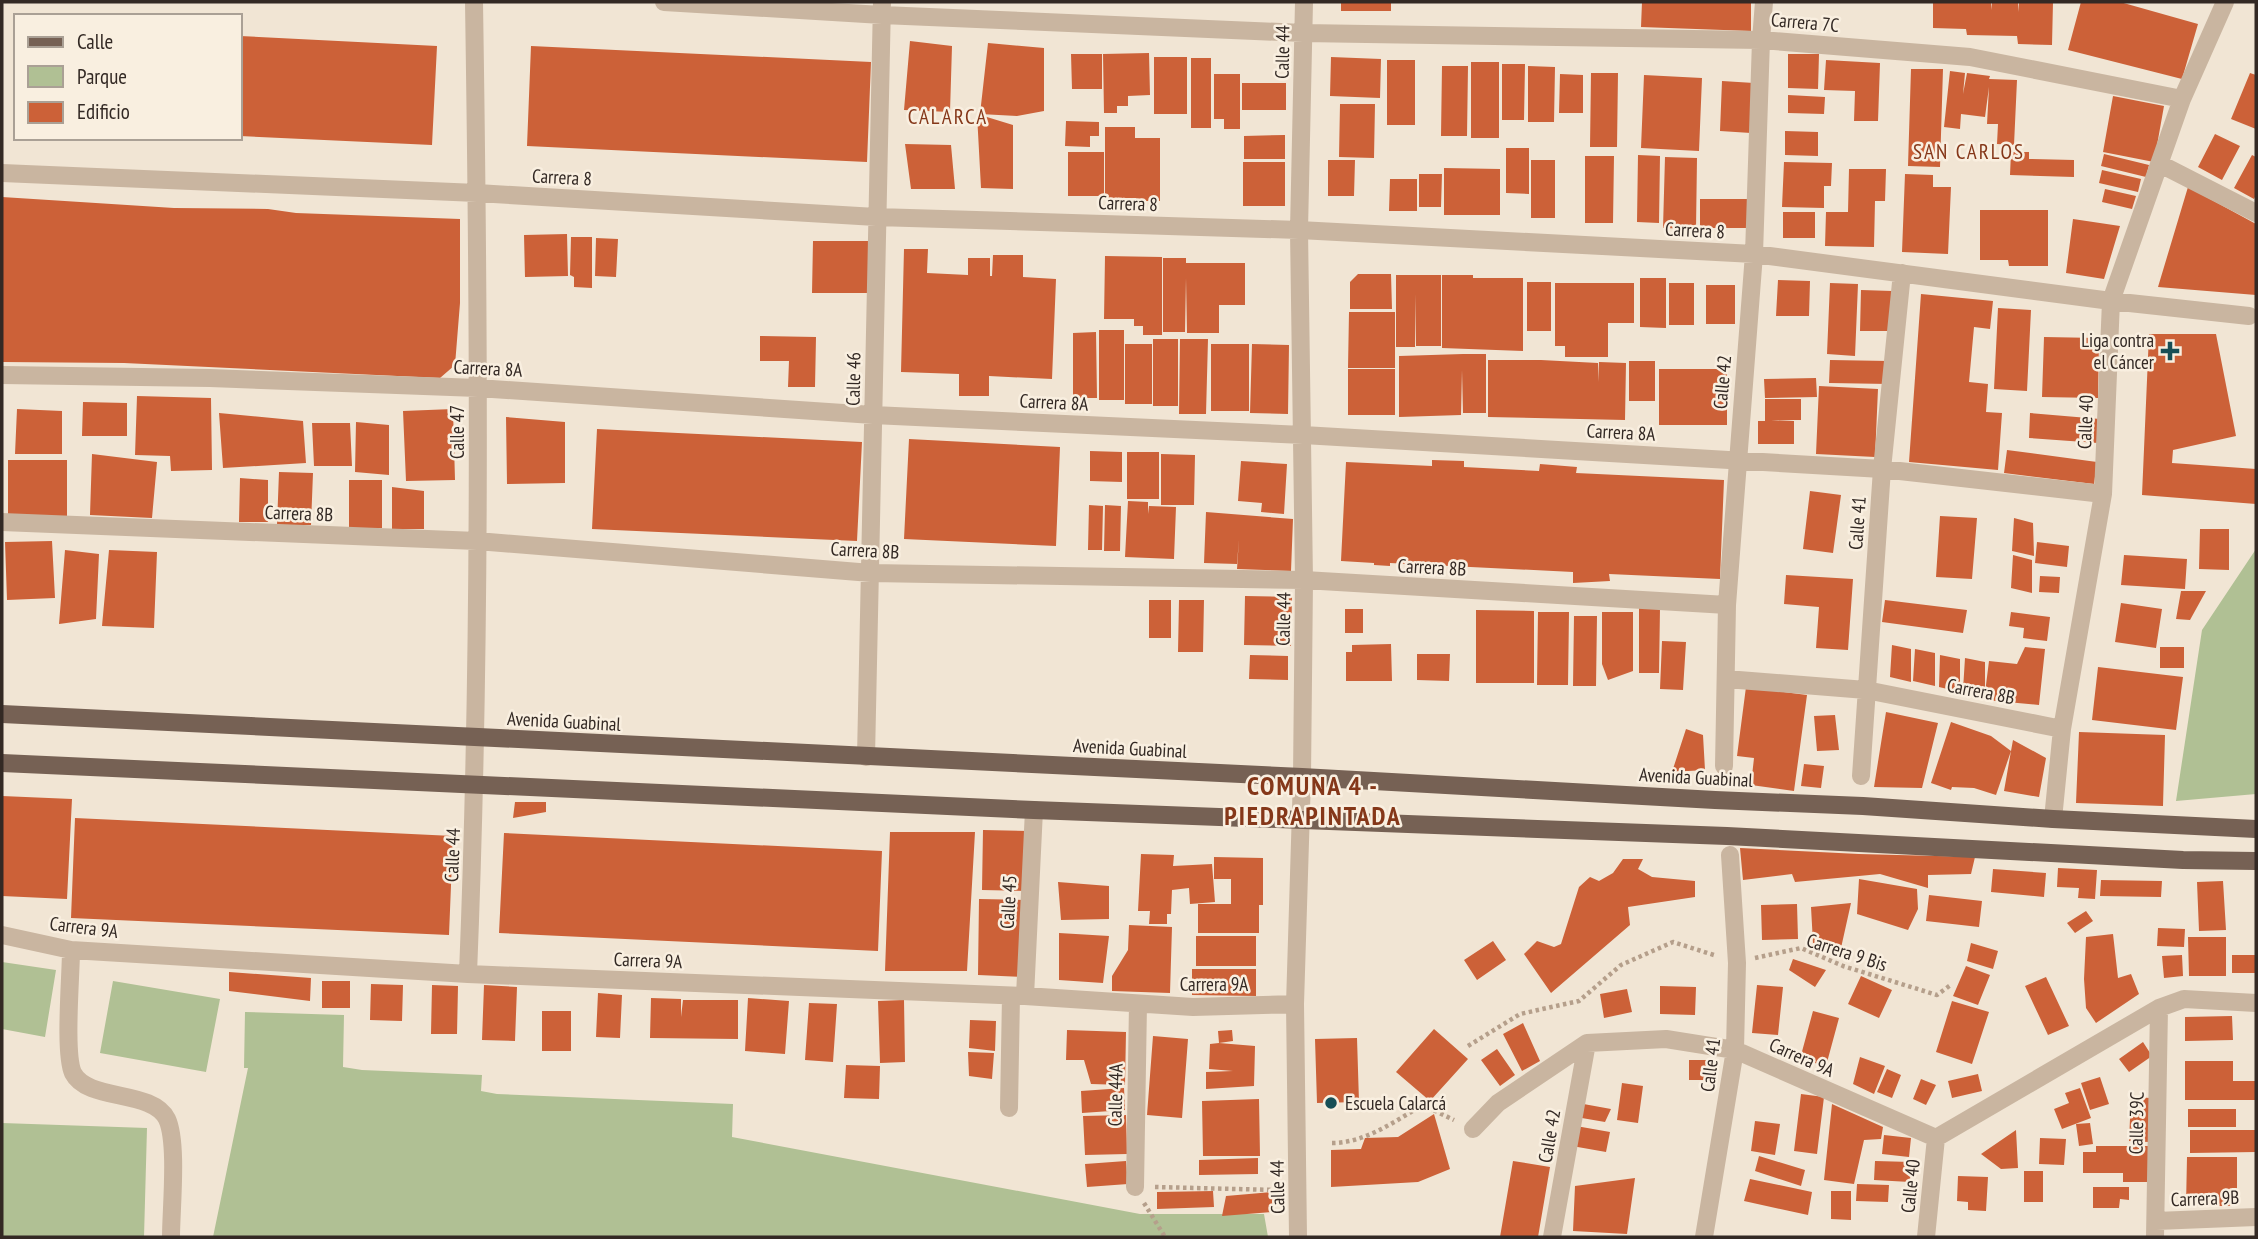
<svg xmlns="http://www.w3.org/2000/svg" width="2258" height="1239" font-family="'PT Sans Narrow',sans-serif">
<style>
.green{fill:#b0c094}
.building{fill:#cc6138}
.lines{fill:none;stroke-linecap:round;stroke-linejoin:round}
.path{stroke:#b59f8b;stroke-width:4.5;stroke-dasharray:3.5 3.5;stroke-linecap:butt}
.minor{stroke:#c9b5a0;stroke-width:18}
.major{stroke:#766154;stroke-width:18}
.poi-dot{fill:#184f56;stroke:#f9efe0;stroke-width:2.5}
.labels{text-anchor:middle;dominant-baseline:central;stroke-width:5;stroke-linejoin:round;paint-order:stroke}
.street-label{font-size:19px;fill:#332924;stroke:#f9efe0}
.poi-label{font-size:19px;fill:#332924;stroke:#f9efe0;text-anchor:end}
.neighbourhood-label{font-size:21px;letter-spacing:2px;fill:#853719;stroke:#f9efe0}
.district-label{font-size:26px;font-weight:bold;letter-spacing:2px;fill:#853719;stroke:#f9efe0}
</style>
<rect width="100%" height="100%" fill="#f1e5d4"/>
<!-- green -->
<path class="green" d="M2256 549V794L2176 801 2202 630Z
M2 962 56 970 45 1037 2 1029Z
M113 981 220 999 206 1072 100 1053Z
M245 1012 344 1015 343 1067 362 1070 482 1075 481 1091 497 1094 733 1104 732 1137 1140 1214H1264L1268 1237H213L248 1068H244Z
M2 1123 147 1128 144 1237H2Z"/>
<!-- building -->
<path class="building" d="M1341 2H1391V11H1341Z
M1642 2H1751V31L1641 27Z
M1933 2H1991L1992 10V2H2018L2019 12V2H2053L2052 45 2018 44 2017 36 1967 35 1966 29 1933 28Z
M2081 2H2120L2198 24 2182 79 2068 50Z
M240 36 437 46 432 145 240 136Z
M910 41 952 46 950 112 904 110Z
M988 43 1044 48V111L1017 116 980 114Z
M531 46 871 62 867 162 527 146Z
M1149 53 1150 95 1128 96V106H1117V113H1104L1103 54Z
M1071 54H1102V89H1072Z
M1788 54H1819L1818 89 1788 88Z
M1154 57H1187V114H1154Z
M1331 57 1381 59 1380 98 1330 96Z
M1191 58H1211V128H1191Z
M1387 60H1415V125H1387Z
M1826 60 1880 63 1878 121H1854L1855 91 1824 90Z
M1471 62H1499V138H1471Z
M1502 64H1525L1524 120H1502Z
M1442 66H1468L1467 136H1441Z
M1528 66 1555 67 1554 122H1528Z
M1911 69H1943L1940 167 1908 166Z
M1950 71 1965 73 1963 94 1967 73 1990 76 1989 79 2017 80 2014 145 1997 144 1998 124H1987L1989 87 1985 117 1961 114 1960 129 1944 127Z
M1591 73H1618L1617 147H1590Z
M2250 73 2256 75V129L2231 119Z
M1214 74H1240V129H1224V119H1214Z
M1560 74 1583 75V113H1559Z
M1644 75 1702 78 1699 151 1641 148Z
M1722 81 1754 83 1751 133 1720 131Z
M1242 83H1286V110H1242Z
M1788 95 1825 97 1824 114 1788 113Z
M2113 96 2164 106 2154 162 2103 152Z
M1340 104H1375L1374 158 1339 157Z
M977 114 1013 125V189L981 188Z
M1066 121 1099 122V136H1090V147L1065 146Z
M1105 127H1135V138H1160V201H1136V198H1105Z
M1785 131 1818 132V156L1785 155Z
M2215 134 2240 146 2222 180 2198 167Z
M1285 135V159H1244V136Z
M905 144 951 145 955 189H911Z
M1506 148H1529V194L1506 193Z
M1068 152H1104V196H1068Z
M2011 152H2029V159L2074 160V177L2010 175Z
M2104 154 2149 165 2146 177 2101 166Z
M1638 155 1660 156 1659 223 1637 222Z
M2252 155 2256 157V195L2254 199 2234 188Z
M1585 156H1614L1613 223H1585Z
M1665 157 1697 158 1696 229 1663 228Z
M1328 160H1355L1354 196H1328Z
M1531 160H1555V218H1531Z
M1243 162H1285V206H1243Z
M1784 162 1832 163 1831 186H1824V208L1782 207Z
M1444 168 1500 169V215H1444Z
M1849 169H1886L1885 201H1875L1874 247 1825 246 1826 212H1848Z
M2102 170 2141 179 2138 192 2099 183Z
M1419 174H1442L1441 207H1419Z
M1905 174 1933 175V187H1951L1948 254 1902 252Z
M1390 179H1417V211H1389Z
M2188 187 2256 224V295L2158 287Z
M2105 189 2136 196 2132 209 2102 202Z
M2 197 174 208 268 209 296 213 460 219V303L455 365 440 378 124 363 2 362Z
M1700 199H1748V228H1700Z
M1980 210H2048V266H2009L2008 260H1980Z
M1783 212H1815V238H1783Z
M2073 219 2120 226 2104 279 2066 273Z
M567 234 568 276 525 277 524 235Z
M571 237H592V288L574 287V277L570 275Z
M596 238 618 239 616 277 595 276Z
M813 241H870V293H812Z
M904 249H928L927 273 968 275V258H990V276H992L993 255H1023V277L1056 279 1052 379 989 376V396H959V374L901 372Z
M1105 256 1162 257V335H1143V326H1134V319H1104Z
M1163 258H1186V263H1245V305H1219V333H1187L1186 278 1185 332H1163Z
M1358 274H1391L1392 309H1350V282Z
M1396 275H1441V346H1416L1415 294V347H1396Z
M1442 275H1473V278H1523V351L1442 348Z
M1640 278H1666V328L1640 327Z
M1778 280 1810 281 1809 316H1776Z
M1527 282H1551V331H1527Z
M1555 283H1634V323H1608V357H1565V346H1555Z
M1669 283H1694V325H1669Z
M1830 283 1858 284 1855 356 1827 354Z
M1706 285H1735V324H1706Z
M1861 290 1892 291V331H1860Z
M1921 294 1993 301 1990 329 1974 327 1969 382 1988 384 1986 412 2002 413 1998 470 1909 462Z
M1998 308 2031 310 2027 391 1994 389Z
M1349 312H1395V368H1348Z
M1099 330H1124V400H1099Z
M1096 332 1097 398H1073V333Z
M2149 334H2216L2236 436 2173 450 2172 463 2256 469V504L2142 495Z
M760 336 816 337 815 387H788L789 361H760Z
M2044 337 2099 338 2098 398 2042 397Z
M1153 339H1178V406H1153Z
M1180 339H1208L1206 414H1179Z
M1125 344H1152V404H1125Z
M1211 344H1249V411H1211Z
M1252 344 1289 345 1288 414 1250 413Z
M1463 354H1486V413H1463L1462 370 1461 415 1399 417V356Z
M1488 360H1541L1598 363V382L1599 362 1626 363 1625 420 1488 417Z
M1830 360 1889 361V384L1829 383Z
M1629 361H1655V401H1629Z
M1348 369H1395V415H1348Z
M1659 369H1727V425H1659Z
M1816 378 1817 397 1765 398 1764 379Z
M1819 386 1878 389 1875 457 1816 454Z
M137 396 211 398 212 470 171 471 170 456 135 455Z
M1765 399H1801V420H1771L1794 421V444H1758V421H1765Z
M83 402 127 403V436H82Z
M17 409 62 411V454H15Z
M453 409 455 480 406 481 403 411Z
M219 413 303 421 306 463 223 468Z
M2030 413 2100 419 2098 443 2029 438Z
M506 417 565 422V483L507 484Z
M356 422 389 425V475L355 472Z
M312 423H350L352 466H314Z
M597 429 862 442 857 541 592 529Z
M909 439 1060 447 1056 546 904 539Z
M2007 450 2097 462 2094 484 2004 473Z
M1090 451 1122 452V482L1090 481Z
M1127 452H1159V499H1127Z
M92 454 157 462 152 518 90 515Z
M1161 454 1195 455 1194 505H1161Z
M8 460H67V518L8 517Z
M1432 460 1464 461V467L1539 471 1540 464 1577 467 1576 473 1724 480 1720 579 1609 574 1610 581 1573 583V572L1390 563V566L1374 565V563L1341 561 1346 462 1432 466Z
M1241 461 1287 464 1284 514 1261 512 1262 503 1238 501Z
M279 472 313 473 311 525H277Z
M240 478 268 480V522H239Z
M349 480H382V528H349Z
M392 487 424 491V529H392Z
M1810 491 1841 495 1833 553 1803 549Z
M1128 501 1148 502V514L1149 506 1176 507 1174 559 1125 557Z
M1089 505 1103 506 1102 550H1088Z
M1105 505 1121 506 1120 551H1104Z
M1206 512 1293 519 1291 571 1237 569 1239 539 1237 564 1204 563Z
M1940 516 1977 518 1972 579 1936 577Z
M2014 518 2033 523 2034 556 2012 551Z
M2200 529H2229V570L2199 569Z
M52 541 55 598 7 600 5 542Z
M2037 542 2069 546 2067 567 2035 563Z
M65 550 99 554 96 619 59 624Z
M109 550 157 552 154 628 102 626Z
M2013 555 2032 560V593L2011 588Z
M2124 555 2187 559 2185 589 2121 585Z
M1786 575 1853 579 1848 650 1816 648 1819 607 1784 604Z
M2040 576 2060 577 2059 593 2039 592Z
M2181 591H2206L2190 620 2176 619Z
M1245 596 1292 597 1291 646 1244 645Z
M1149 600H1171V638H1149Z
M1179 600H1204L1203 652H1178Z
M1885 600 1967 610 1963 633 1882 622Z
M2121 603 2162 609 2156 648 2115 642Z
M1639 608H1660L1659 673H1639Z
M1345 609H1363V633H1345Z
M1476 610 1534 611V683H1476Z
M1538 612H1569L1568 685H1537Z
M1602 612H1633V671L1608 680 1602 664Z
M2011 612 2050 617 2047 641 2023 638 2024 628 2009 626Z
M1574 616H1597L1596 686H1573Z
M1662 641 1686 642 1683 690 1660 689Z
M1391 644 1392 681H1346V652H1352V645Z
M1892 645 1911 649V682L1890 677Z
M2025 647 2045 649 2039 705 1985 700V696L1963 690 1965 658 1985 662V693L1989 661 2017 664Z
M2160 647H2184V668H2160Z
M1915 649 1935 653V686L1913 681Z
M1417 654H1450L1449 681 1417 680Z
M1250 655 1288 656V680L1249 679Z
M1940 655 1960 659V692L1939 687Z
M2098 667 2183 677 2176 730 2092 720Z
M1746 687 1807 695 1794 791 1751 785 1754 758 1737 756Z
M1886 712 1938 723 1922 788 1874 787Z
M1835 715 1839 750 1817 751 1814 716Z
M1951 722 1991 736 2011 751 2013 740 2046 758 2039 797 2004 791 2011 751 1996 795 1974 788 1952 787 1951 790 1931 783Z
M1686 729 1703 735 1705 770 1672 772Z
M2079 732 2165 735 2163 806 2076 803Z
M1804 764 1824 766 1821 788 1801 786Z
M2 796 72 799 67 899 2 896Z
M515 802H546V812L513 818Z
M75 818 453 836 449 935 71 918Z
M983 830 1029 831 1027 891 982 890Z
M890 832H975L967 971H885Z
M504 833 882 851 878 951 499 933Z
M1740 848 1859 854 1975 857 1971 874 1928 875V888L1880 874 1795 882 1792 874 1743 880Z
M1141 854 1174 855 1173 866 1212 864 1215 902 1190 904 1189 888 1172 890 1171 914H1167V924H1149L1150 911H1138Z
M1214 857 1263 858V905H1259V933H1198V904H1231V879H1214Z
M1623 859H1643L1638 869 1652 877 1695 881V897L1628 907 1630 925 1551 993 1524 954 1537 941 1554 947 1561 944 1579 887 1590 877 1599 881 1613 873Z
M2058 868 2097 870 2095 899 2078 898 2079 888 2057 887Z
M1993 869 2046 873 2044 897 1991 892Z
M1859 879 1917 889 1918 909 1908 930 1857 914Z
M2101 880 2162 881 2161 897 2100 896Z
M2223 881 2226 930 2199 931 2197 882Z
M1058 882 1109 886V919L1061 920Z
M1929 895 1982 901 1979 927 1926 921Z
M979 899 1025 900 1024 977 978 975Z
M1851 903 1841 948 1813 943 1811 907Z
M1797 904 1798 939 1762 940 1761 905Z
M2086 911 2093 921 2075 933 2067 923Z
M1129 925 1172 927 1170 993 1112 991V976L1128 950Z
M2158 928 2185 929 2184 947 2157 946Z
M1059 933 1109 936 1103 983 1059 980Z
M2113 934 2118 978 2131 974 2139 994 2096 1023 2086 1008 2084 979 2086 937Z
M1196 936H1256V966H1196Z
M2188 937H2226V976H2189Z
M1493 941 1506 960 1477 980 1464 960Z
M1971 943 1998 951 1993 969 1967 961Z
M2182 955 2183 976 2164 978 2162 956Z
M2232 955H2256V973H2232Z
M1793 959 1826 970 1815 987 1789 970Z
M1966 966 1990 975 1978 1005 1953 996Z
M1192 969H1256V996L1192 995Z
M229 972 311 978 310 1001 229 991Z
M1861 976 1892 990 1879 1018 1848 1004Z
M2046 977 2069 1026 2048 1035 2025 986Z
M322 981H350V1008H322Z
M371 984 403 985 402 1021 370 1020Z
M432 985 458 986 457 1034H431Z
M484 985 517 987 515 1041 482 1040Z
M1757 985 1783 987 1778 1035 1752 1033Z
M1660 986 1696 987 1695 1015 1660 1014Z
M1627 989 1632 1012 1604 1018 1600 994Z
M598 993 622 995 620 1038 596 1037Z
M651 998 681 999V1017L683 1000H738V1039L650 1038Z
M748 998 789 1001 785 1054 745 1051Z
M904 1000 905 1062 880 1063 878 1001Z
M1952 1001 1989 1012 1972 1064 1936 1052Z
M809 1003 837 1004 833 1062 805 1060Z
M542 1011H571V1051H542Z
M1813 1011 1839 1018 1826 1066 1800 1059Z
M2232 1016 2233 1040 2185 1041V1017Z
M970 1020 996 1021 995 1051 969 1048Z
M1523 1023 1540 1061 1522 1071 1503 1034Z
M1434 1029 1468 1059 1430 1101 1396 1072Z
M1067 1030 1126 1032 1125 1085 1091 1084 1084 1060H1066Z
M1232 1030 1233 1041 1219 1043 1218 1031Z
M1153 1036 1188 1039 1182 1118 1147 1115Z
M1357 1038 1359 1102 1317 1103 1315 1039Z
M2143 1042 2152 1056 2129 1072 2119 1059Z
M1219 1043 1255 1046 1254 1086 1206 1089V1072L1233 1071 1209 1069 1210 1044Z
M1497 1049 1515 1075 1500 1086 1481 1060Z
M968 1052 994 1053 992 1079 969 1076Z
M1860 1057 1885 1066 1874 1094 1853 1084Z
M1689 1060H1715V1080H1689Z
M2185 1061H2233V1081H2256V1100H2185Z
M846 1065 880 1066 879 1099 844 1098Z
M1887 1069 1901 1075 1892 1098 1877 1092Z
M1978 1074 1982 1091 1952 1098 1948 1081Z
M2100 1077 2109 1104 2090 1110 2081 1083Z
M1921 1079 1936 1085 1926 1105 1913 1099Z
M1622 1083 1643 1086 1638 1123 1617 1120Z
M1124 1088 1125 1110 1082 1113 1081 1091Z
M2080 1088 2091 1118 2062 1129 2054 1109 2069 1103 2065 1093Z
M1801 1094 1824 1097 1817 1154 1794 1151Z
M2131 1097 2151 1098 2149 1142 2129 1141Z
M1259 1099 1260 1156H1203L1202 1101Z
M1578 1103 1611 1109 1605 1122 1576 1117Z
M1832 1104 1883 1127 1881 1139 1864 1140 1854 1184 1824 1180Z
M2188 1109H2236V1127H2188Z
M1434 1114 1450 1169 1418 1182 1331 1187V1150L1361 1149 1365 1138 1398 1137Z
M1126 1115 1127 1154 1085 1155 1083 1116Z
M1755 1121 1780 1124 1775 1155 1751 1151Z
M2090 1123 2093 1144 2079 1146 2076 1124Z
M1576 1126 1610 1132 1606 1152 1572 1146Z
M2016 1130 2018 1168 2001 1169 1981 1154Z
M2190 1130H2256V1152L2190 1153Z
M1884 1135 1911 1138 1909 1157 1882 1154Z
M2040 1138 2066 1139 2064 1165 2039 1164Z
M2096 1146H2154V1182H2123V1173H2083V1152H2096Z
M1759 1156 1805 1170 1801 1186 1755 1171Z
M2187 1157H2237V1206H2186Z
M1258 1158V1174L1199 1175V1160Z
M1126 1161 1128 1184 1087 1187 1085 1164Z
M1513 1161 1550 1167 1538 1237H1500Z
M1875 1161 1911 1162 1910 1182 1874 1180Z
M2024 1171H2043V1202H2024Z
M1958 1176 1988 1177 1986 1211 1968 1210V1202L1957 1201Z
M1635 1178 1627 1234 1573 1231 1575 1186Z
M1750 1179 1812 1192 1808 1215 1744 1201Z
M1857 1184 1889 1185 1888 1202 1856 1201Z
M2093 1187H2129V1200L2120 1199 2119 1208H2093Z
M1213 1191 1214 1207 1157 1209V1192Z
M1831 1191H1851V1220L1831 1219Z
M1272 1192 1273 1212 1222 1216 1226 1196Z"/>
<g class="lines">
<!-- path -->
<path class="path" d="M1755 958 1801 948 1843 966 1937 995 1952 984
M1468 1046 1520 1014 1579 1001 1621 965 1673 942 1717 956
M1332 1143C1365 1143 1395 1121 1423 1105L1454 1120
M1155 1187 1276 1190
M1144 1203 1165 1237"/>
<!-- minor -->
<path class="minor" d="M664 2 882 15 1303 33 1761 40 1970 57 2182 99
M2160 164 2256 213
M2 173 477 193 876 217 1299 230 1754 254 2111 301 2249 316
M2 375 210 378 478 388 873 415 1303 435 1882 469 2103 494
M2 522 477 541 871 573 1304 580 1727 605
M1726 679 1866 690 2062 729
M866 757 882 2
M1724 766 1727 605 1754 254 1761 40 1764 2
M1861 776 1882 469 1902 273
M2053 819 2062 729 2103 494 2111 301 2182 99 2225 2
M2 935 71 950 468 974 1025 996 1193 1007 1295 1004
M71 950C71 976 64 1053 73 1073 88 1102 152 1089 167 1119 178 1143 171 1209 171 1237
M468 974C481 650 479 326 474 2
M1025 996 1034 810
M1009 1108 1011 996
M1473 1129 1498 1103 1587 1043 1666 1039 1735 1050 1936 1138 2159 1008 2184 999 2256 1003
M1135 1187 1138 1004
M2156 1221 2256 1217
M1298 1237 1295 1004 1302 777 1304 580 1299 230 1304 2
M1552 1237 1587 1043
M1704 1237 1735 1050 1737 963 1730 855
M1926 1237 1936 1138
M2155 1237 2159 1008"/>
<!-- major -->
<path class="major" d="M2 714 1302 777 1715 800 1863 806 2053 819 2256 829
M2 763 1034 810 1727 836 2183 860 2256 861"/>
</g>
<!-- markers -->
<g class="poi-dot">
<path d="M2166.5 340.5h7v7h7v7h-7v7h-7v-7h-7v-7h7z"/>
<circle cx="1331" cy="1103" r="7"/>
</g>
<g class="labels">
<!-- street labels -->
<g class="street-label">
<text transform="translate(1805 22) rotate(5)">Carrera 7C</text>
<text transform="translate(1282 52) rotate(-89)">Calle 44</text>
<text transform="translate(562 177) rotate(3)">Carrera 8</text>
<text transform="translate(1128 203) rotate(2)">Carrera 8</text>
<text transform="translate(1695 230) rotate(3)">Carrera 8</text>
<text transform="translate(488 368) rotate(3)">Carrera 8A</text>
<text transform="translate(853 379) rotate(-89)">Calle 46</text>
<text transform="translate(1722 382) rotate(-85)">Calle 42</text>
<text transform="translate(1054 402) rotate(3)">Carrera 8A</text>
<text transform="translate(2085 422) rotate(-88)">Calle 40</text>
<text transform="translate(457 432) rotate(-90)">Calle 47</text>
<text transform="translate(1621 432) rotate(3)">Carrera 8A</text>
<text transform="translate(299 513) rotate(2)">Carrera 8B</text>
<text transform="translate(1857 523) rotate(-86)">Calle 41</text>
<text transform="translate(865 550) rotate(3)">Carrera 8B</text>
<text transform="translate(1432 567) rotate(3)">Carrera 8B</text>
<text transform="translate(1283 619) rotate(-89)">Calle 44</text>
<text transform="translate(1981 691) rotate(11)">Carrera 8B</text>
<text transform="translate(564 721) rotate(3)">Avenida Guabinal</text>
<text transform="translate(1130 748) rotate(3)">Avenida Guabinal</text>
<text transform="translate(1696 777) rotate(3)">Avenida Guabinal</text>
<text transform="translate(452 855) rotate(-88)">Calle 44</text>
<text transform="translate(1008 902) rotate(-87)">Calle 45</text>
<text transform="translate(84 927) rotate(7)">Carrera 9A</text>
<text transform="translate(1847 952) rotate(18)">Carrera 9 Bis</text>
<text transform="translate(648 960) rotate(2)">Carrera 9A</text>
<text x="1214" y="984">Carrera 9A</text>
<text transform="translate(1802 1057) rotate(24)">Carrera 9A</text>
<text transform="translate(1710 1065) rotate(-83)">Calle 41</text>
<text transform="translate(1115 1095) rotate(-89)">Calle 44A</text>
<text transform="translate(2136 1123) rotate(-89)">Calle 39C</text>
<text transform="translate(1549 1136) rotate(-80)">Calle 42</text>
<text transform="translate(1910 1186) rotate(-84)">Calle 40</text>
<text transform="translate(1277 1187) rotate(-91)">Calle 44</text>
<text transform="translate(2205 1198) rotate(-2)">Carrera 9B</text>
</g>
<!-- poi labels -->
<g class="poi-label">
<text x="2154" y="340">Liga contra<tspan x="2154" dy="22">el Cáncer</tspan></text>
<text x="1345" y="1103" text-anchor="start">Escuela Calarcá</text>
</g>
<!-- neighbourhood labels -->
<g class="neighbourhood-label">
<text x="948" y="116">CALARCA</text>
<text x="1969" y="151">SAN CARLOS</text>
</g>
<!-- district labels -->
<g class="district-label">
<text x="1313" y="785">COMUNA 4 -<tspan x="1313" dy="30">PIEDRAPINTADA</tspan></text>
</g>
</g>
<!-- border -->
<rect width="2258" height="1239" fill="none" stroke="#332924" stroke-width="7"/>
<!-- legend -->
<rect x="14" y="14" width="228" height="126" fill="#f9efe0" stroke="#aaa095" stroke-width="2"/>
<rect x="28" y="37" width="35" height="10" fill="#766154" stroke="#aaa095" stroke-width="2"/>
<text x="77" y="49" font-size="21" fill="#332924">Calle</text>
<rect x="28" y="66" width="35" height="21" fill="#b0c094" stroke="#aaa095" stroke-width="2"/>
<text x="77" y="84" font-size="21" fill="#332924">Parque</text>
<rect x="28" y="102" width="35" height="21" fill="#cc6138" stroke="#aaa095" stroke-width="2"/>
<text x="77" y="119" font-size="21" fill="#332924">Edificio</text>
</svg>
